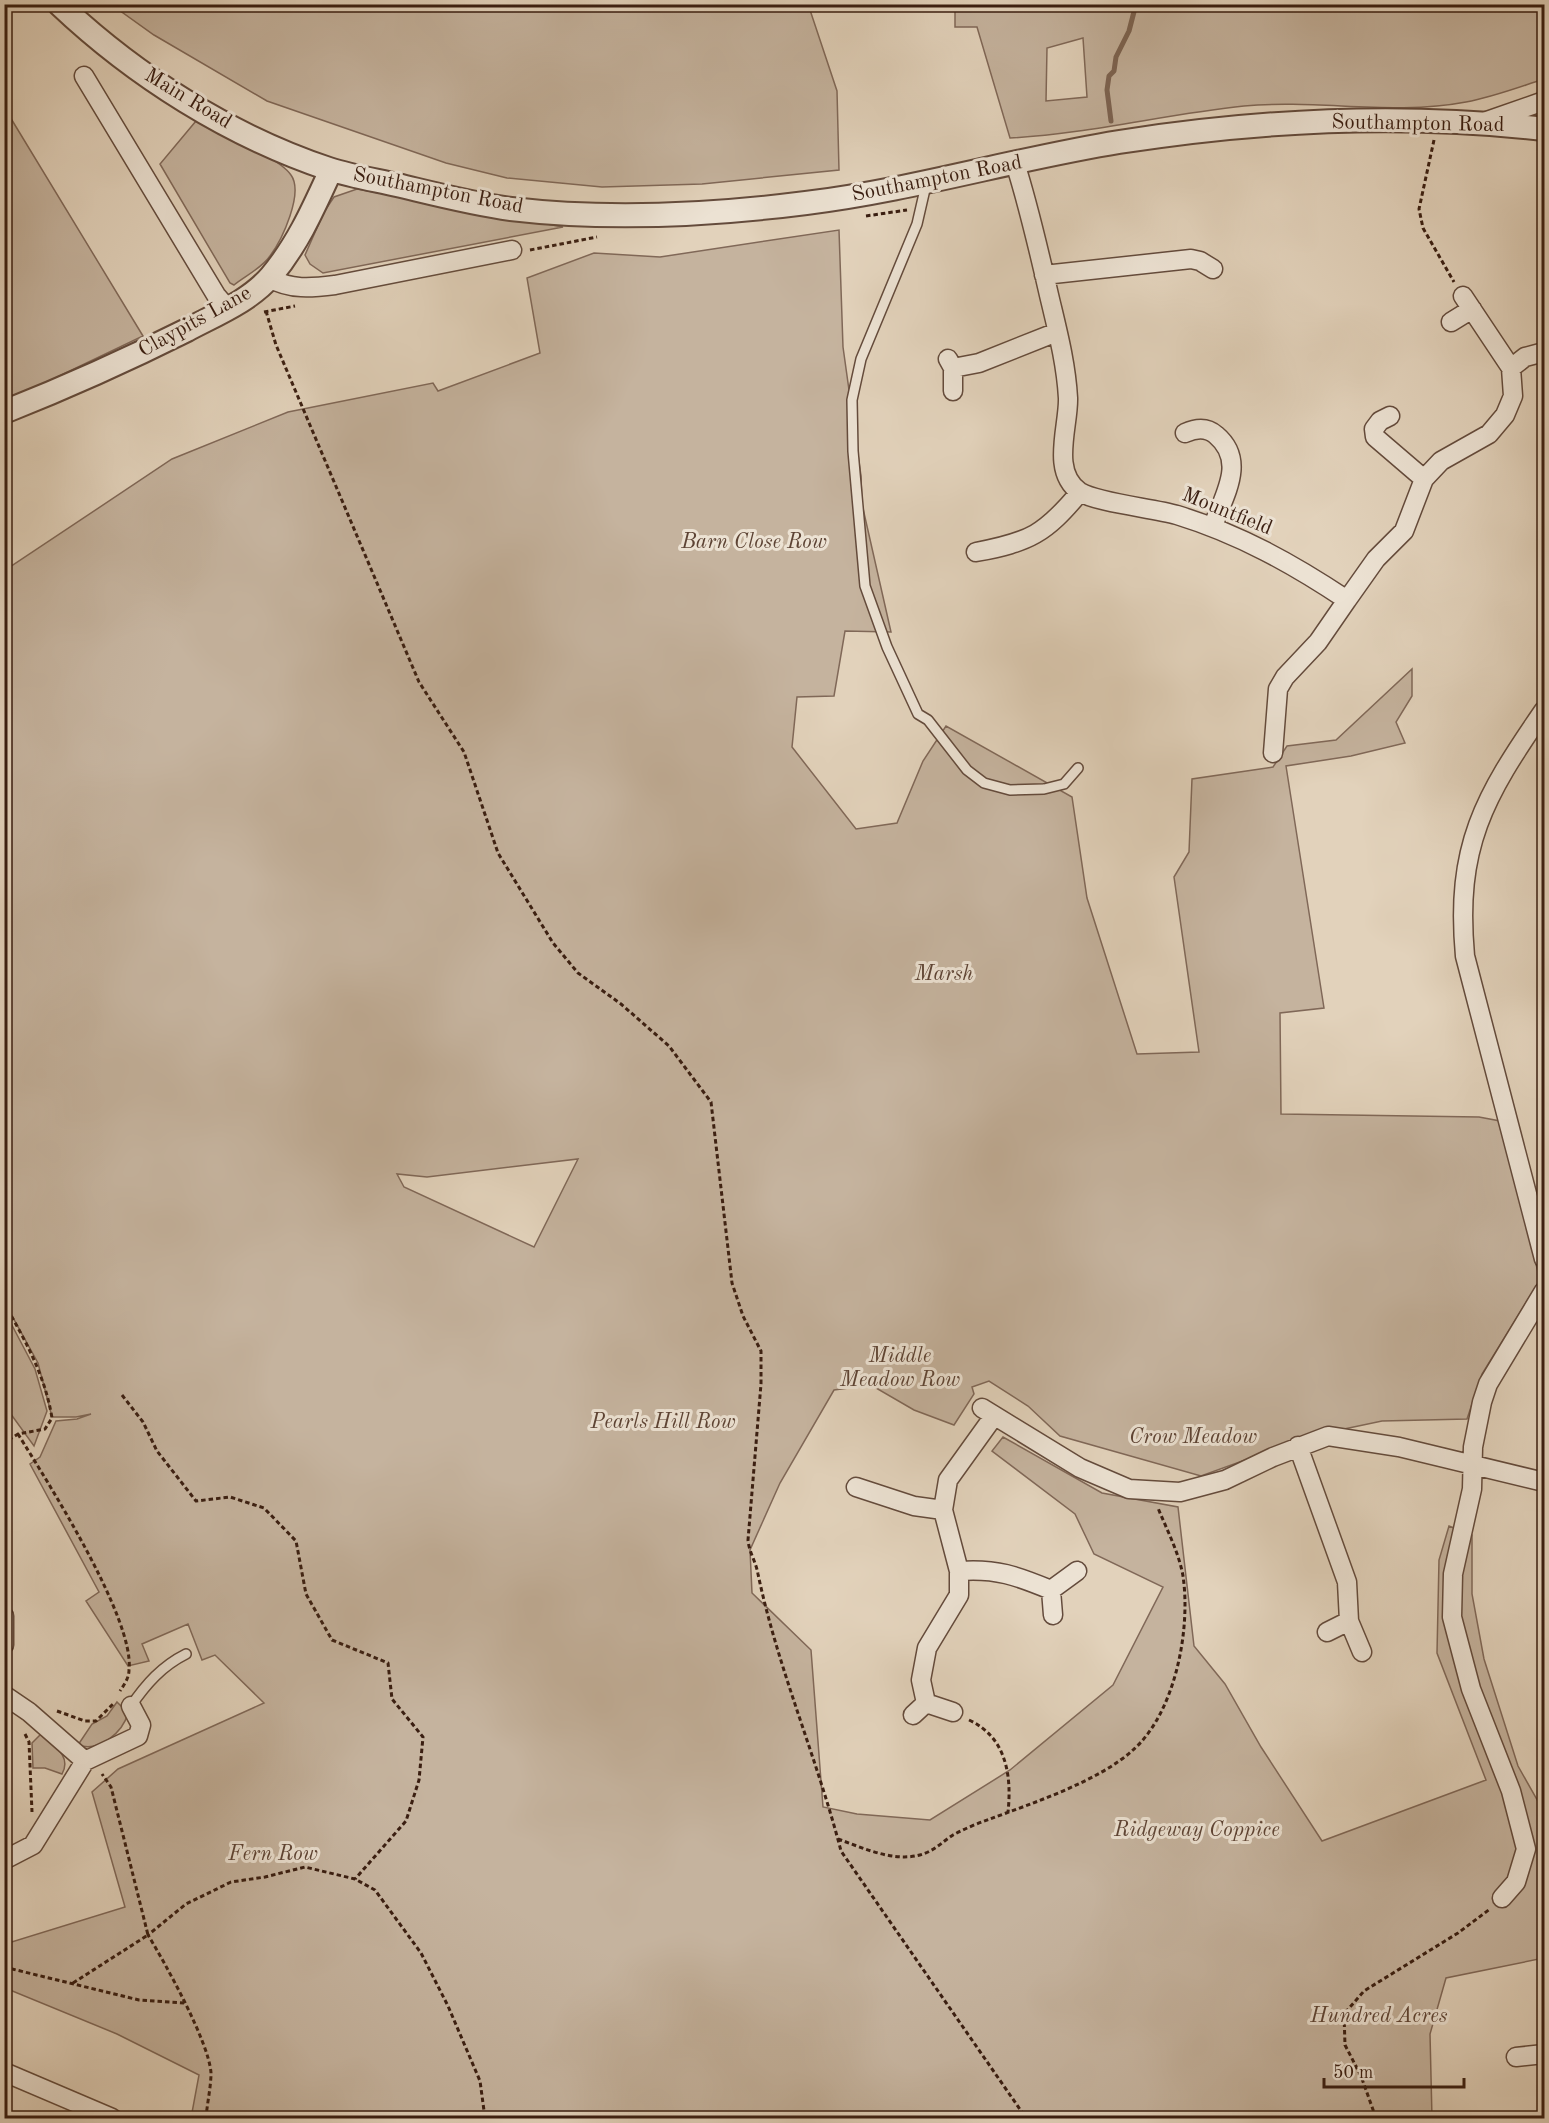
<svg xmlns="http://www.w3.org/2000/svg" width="1549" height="2123" font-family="'Old Standard TT',serif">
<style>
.green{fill:#c5b39e;stroke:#806858;stroke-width:1.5;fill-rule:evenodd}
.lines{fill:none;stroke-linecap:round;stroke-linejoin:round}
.stream{stroke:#7d6554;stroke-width:5}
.service-casing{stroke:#644b3c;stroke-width:12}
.minor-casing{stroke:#644b3c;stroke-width:21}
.tertiary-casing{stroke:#644b3c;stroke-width:26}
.path{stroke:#3a1e11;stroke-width:3;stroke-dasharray:4.5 3;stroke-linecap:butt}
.service{stroke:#ece2d3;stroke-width:9}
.minor{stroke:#ece2d3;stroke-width:18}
.tertiary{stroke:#ece2d3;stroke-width:22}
.labels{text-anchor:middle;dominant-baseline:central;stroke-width:6;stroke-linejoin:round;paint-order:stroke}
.street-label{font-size:21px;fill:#3a1e11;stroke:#ece2d3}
.park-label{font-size:21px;font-style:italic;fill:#5d4334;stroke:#ece2d3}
</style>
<rect width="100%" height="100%" fill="#e2d2bb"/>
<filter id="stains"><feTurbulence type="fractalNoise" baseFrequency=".00333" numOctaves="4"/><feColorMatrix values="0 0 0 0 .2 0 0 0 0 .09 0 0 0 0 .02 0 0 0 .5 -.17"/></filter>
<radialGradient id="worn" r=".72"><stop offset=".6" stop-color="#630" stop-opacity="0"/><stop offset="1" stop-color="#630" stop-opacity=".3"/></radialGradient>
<!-- green -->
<path class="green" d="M112 5H922L809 7 837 91 839 170 702 184 602 187 507 178 446 163 267 101 154 35Z
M955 5H1544V79C1519 87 1493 97 1466 102 1393 116 1318 99 1244 106 1166 114 1088 134 1010 138L977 27H955ZM1083 38 1087 97 1046 101 1047 48Z
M4 107 143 336 5 402H4Z
M196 121C218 133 278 156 291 175 304 193 282 240 270 256 262 268 245 276 234 285L230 283 160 164Z
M357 189 563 227 323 273 310 264 305 255 324 212 334 197Z
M839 230 843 347 861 476 862 504 891 632 845 631 834 696 797 697 792 747 856 829 897 823 923 761 946 726 1072 797 1087 898 1137 1054 1199 1052 1174 877 1189 852 1192 779 1273 767 1287 746 1336 740 1412 669V696L1396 722 1405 743 1351 756 1286 766 1324 1008 1280 1013 1281 1114 1479 1117 1500 1121 1540 1280 1482 1374 1467 1419 1382 1421 1311 1436 1201 1476 1060 1436 1028 1406 989 1381 972 1387 974 1394 954 1425 914 1410 871 1385 834 1390 780 1483 750 1550 752 1593 811 1650 823 1807 857 1814 930 1820 1010 1770 1113 1685 1163 1587 1094 1554 1075 1514 992 1451 1003 1437 1102 1493 1178 1507 1194 1646 1225 1684 1261 1747 1322 1841 1486 1780 1437 1653 1439 1560 1449 1526 1472 1535V1594L1484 1659 1518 1766 1544 1812V1958L1446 1978 1430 2034 1432 2118H191L199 2075 117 2034 5 1988V1944L125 1907 92 1792 118 1769 264 1703 215 1655 202 1660 188 1624 142 1644 149 1661 128 1666 86 1601 99 1592 30 1464 40 1457 56 1421 77 1419 91 1414 76 1417H52L38 1363 5 1303 4 571 172 459 288 412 433 383 438 391 540 353 527 278 594 253 660 257ZM578 1159 534 1247 404 1187 397 1174 427 1177Z
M5 1312 35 1369 47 1411 34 1446 5 1406Z
M117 1702 128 1713C123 1732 99 1753 78 1745L92 1724 107 1716Z
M41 1734C54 1746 72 1756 62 1774L45 1768H33L32 1743Z"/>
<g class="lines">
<!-- stream -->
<path class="stream" d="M1111 121 1107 90 1109 76 1114 71 1116 57 1129 31 1136 4"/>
<defs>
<path id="service" d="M926 185 917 224 861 359 852 400 853 451 865 586 887 647 918 714 928 720 967 770 984 783 1010 790 1044 789 1064 784 1078 768
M131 1706C146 1684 162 1666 186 1654"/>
<path id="minor" d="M84 76 216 295 228 309
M1484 122 1544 101
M1015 163C1029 207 1039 251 1049 295 1057 329 1066 362 1068 398 1069 426 1050 472 1080 492 1098 503 1153 508 1177 515 1239 534 1293 564 1347 600L1376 559 1404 531 1424 479 1441 461 1489 434 1505 415 1513 396 1511 368 1463 296
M1044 275 1191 259 1200 261 1213 269
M269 278C291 290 311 288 335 285L512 250
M1451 322 1472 309
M948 359 953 368 979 363 1057 332
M1511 368 1525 357 1544 352
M953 391V368
M1390 416 1380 421 1374 429 1375 437 1424 479
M1185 433C1196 428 1207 427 1216 435 1247 461 1224 495 1213 526
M976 552C1030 542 1045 534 1080 492
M1544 710C1484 797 1455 846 1465 956L1544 1259
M1273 753 1278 689 1285 677 1318 642 1347 600
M982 1408 1080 1468 1129 1489 1180 1492 1225 1480 1273 1457 1328 1436 1399 1447 1544 1482
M994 1416 948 1480 943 1510 959 1571C996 1568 1017 1576 1051 1590L1053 1615
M1298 1446 1347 1582 1349 1621 1362 1652
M856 1487 914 1506 943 1510
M1051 1590 1077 1571
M4 1616V1645
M1327 1632 1349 1621
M4 1695 29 1712 85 1761
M926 1703 953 1712
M913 1715 926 1703 921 1680 927 1648 959 1595V1571
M6 1859 33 1845 85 1761 138 1736 141 1725 131 1706
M1502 1898 1516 1882 1526 1849 1511 1791 1471 1689 1452 1617 1453 1574 1472 1489 1473 1447 1482 1402 1488 1384 1544 1291
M1516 2057 1544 2054
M4 2072 112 2118"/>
<path id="tertiary" d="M59 4C135 76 230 136 329 169 351 176 375 180 397 185 435 194 473 204 511 209 605 220 712 215 806 203 912 190 1014 159 1119 142 1259 120 1403 113 1544 129
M4 412C67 387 127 360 187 330 215 315 250 301 271 276 298 244 314 207 331 170"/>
</defs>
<!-- service casing -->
<use href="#service" class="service-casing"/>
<!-- minor casing -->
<use href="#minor" class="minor-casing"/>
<!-- tertiary casing -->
<use href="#tertiary" class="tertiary-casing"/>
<!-- path -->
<path class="path" d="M1434 140 1419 209 1423 228 1454 282
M866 216 907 210
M530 250 597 237
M266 311 276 345 419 682 464 752 498 853 553 943 578 973 621 1004 669 1046 711 1102 732 1283 743 1316 761 1351V1384L748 1540C749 1552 756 1562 758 1574 778 1669 817 1758 841 1851L1026 2118
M264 312 295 306
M4 1303C25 1340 45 1375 52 1418L45 1429 18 1434 4 1443
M122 1395 143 1422 157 1451 196 1501 230 1497 264 1508 296 1541 306 1594 332 1640 388 1663 392 1699 423 1737 419 1780 406 1821 355 1879
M18 1434C47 1481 135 1619 129 1670 129 1678 124 1685 120 1691
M57 1711 85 1721H96L113 1704
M969 1720C1006 1737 1012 1775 1008 1812
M25 1734 29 1742 32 1812
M838 1839C866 1849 901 1866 930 1851 938 1847 945 1840 953 1835 964 1829 978 1823 990 1819 1033 1803 1099 1781 1133 1750 1175 1713 1191 1630 1183 1576 1179 1553 1167 1530 1158 1508
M4 1967 139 2000 184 2003
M73 1983 148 1935 111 1787 102 1774
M206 2118C207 2104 211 2087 211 2073 209 2042 165 1963 148 1935L186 1904 231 1882 265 1877 305 1867 355 1879 375 1890 421 1953 448 2006 480 2081 485 2118
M1376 2118 1361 2076 1345 2045 1344 2014 1364 1991 1458 1933 1490 1909"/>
<!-- service -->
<use href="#service" class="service"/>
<!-- minor -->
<use href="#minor" class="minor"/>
<!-- tertiary -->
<use href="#tertiary" class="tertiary"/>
</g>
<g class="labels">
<!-- street labels -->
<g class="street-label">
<text transform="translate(188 99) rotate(31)">Main Road</text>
<text transform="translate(1418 124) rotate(1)">Southampton Road</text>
<text transform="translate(937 179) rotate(-11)">Southampton Road</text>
<text transform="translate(438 191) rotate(11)">Southampton Road</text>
<text transform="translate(195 322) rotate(-29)">Claypits Lane</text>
<text transform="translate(1227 512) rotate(22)">Mountfield</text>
</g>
<!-- park labels -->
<g class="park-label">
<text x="754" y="542">Barn Close Row</text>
<text x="944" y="974">Marsh</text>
<text x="900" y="1356">Middle<tspan x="900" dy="24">Meadow Row</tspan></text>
<text x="663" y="1422">Pearls Hill Row</text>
<text x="1193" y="1437">Crow Meadow</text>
<text x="1197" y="1830">Ridgeway Coppice</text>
<text x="273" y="1854">Fern Row</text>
<text x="1379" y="2016">Hundred Acres</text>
</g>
</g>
<!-- margin -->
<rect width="1549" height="2123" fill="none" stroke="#e2d2bb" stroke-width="24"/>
<rect x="6" y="6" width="1537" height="2111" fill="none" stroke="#3a1e11" stroke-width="3"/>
<rect x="12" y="12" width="1525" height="2099" fill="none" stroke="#3a1e11" stroke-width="1.5"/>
<!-- scale -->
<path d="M1324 2078v9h140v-9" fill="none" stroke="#3a1e11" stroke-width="3"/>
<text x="1333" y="2078" font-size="18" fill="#3a1e11" stroke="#ece2d3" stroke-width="4.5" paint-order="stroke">50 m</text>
<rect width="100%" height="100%" filter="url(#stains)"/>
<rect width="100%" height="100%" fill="url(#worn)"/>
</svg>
